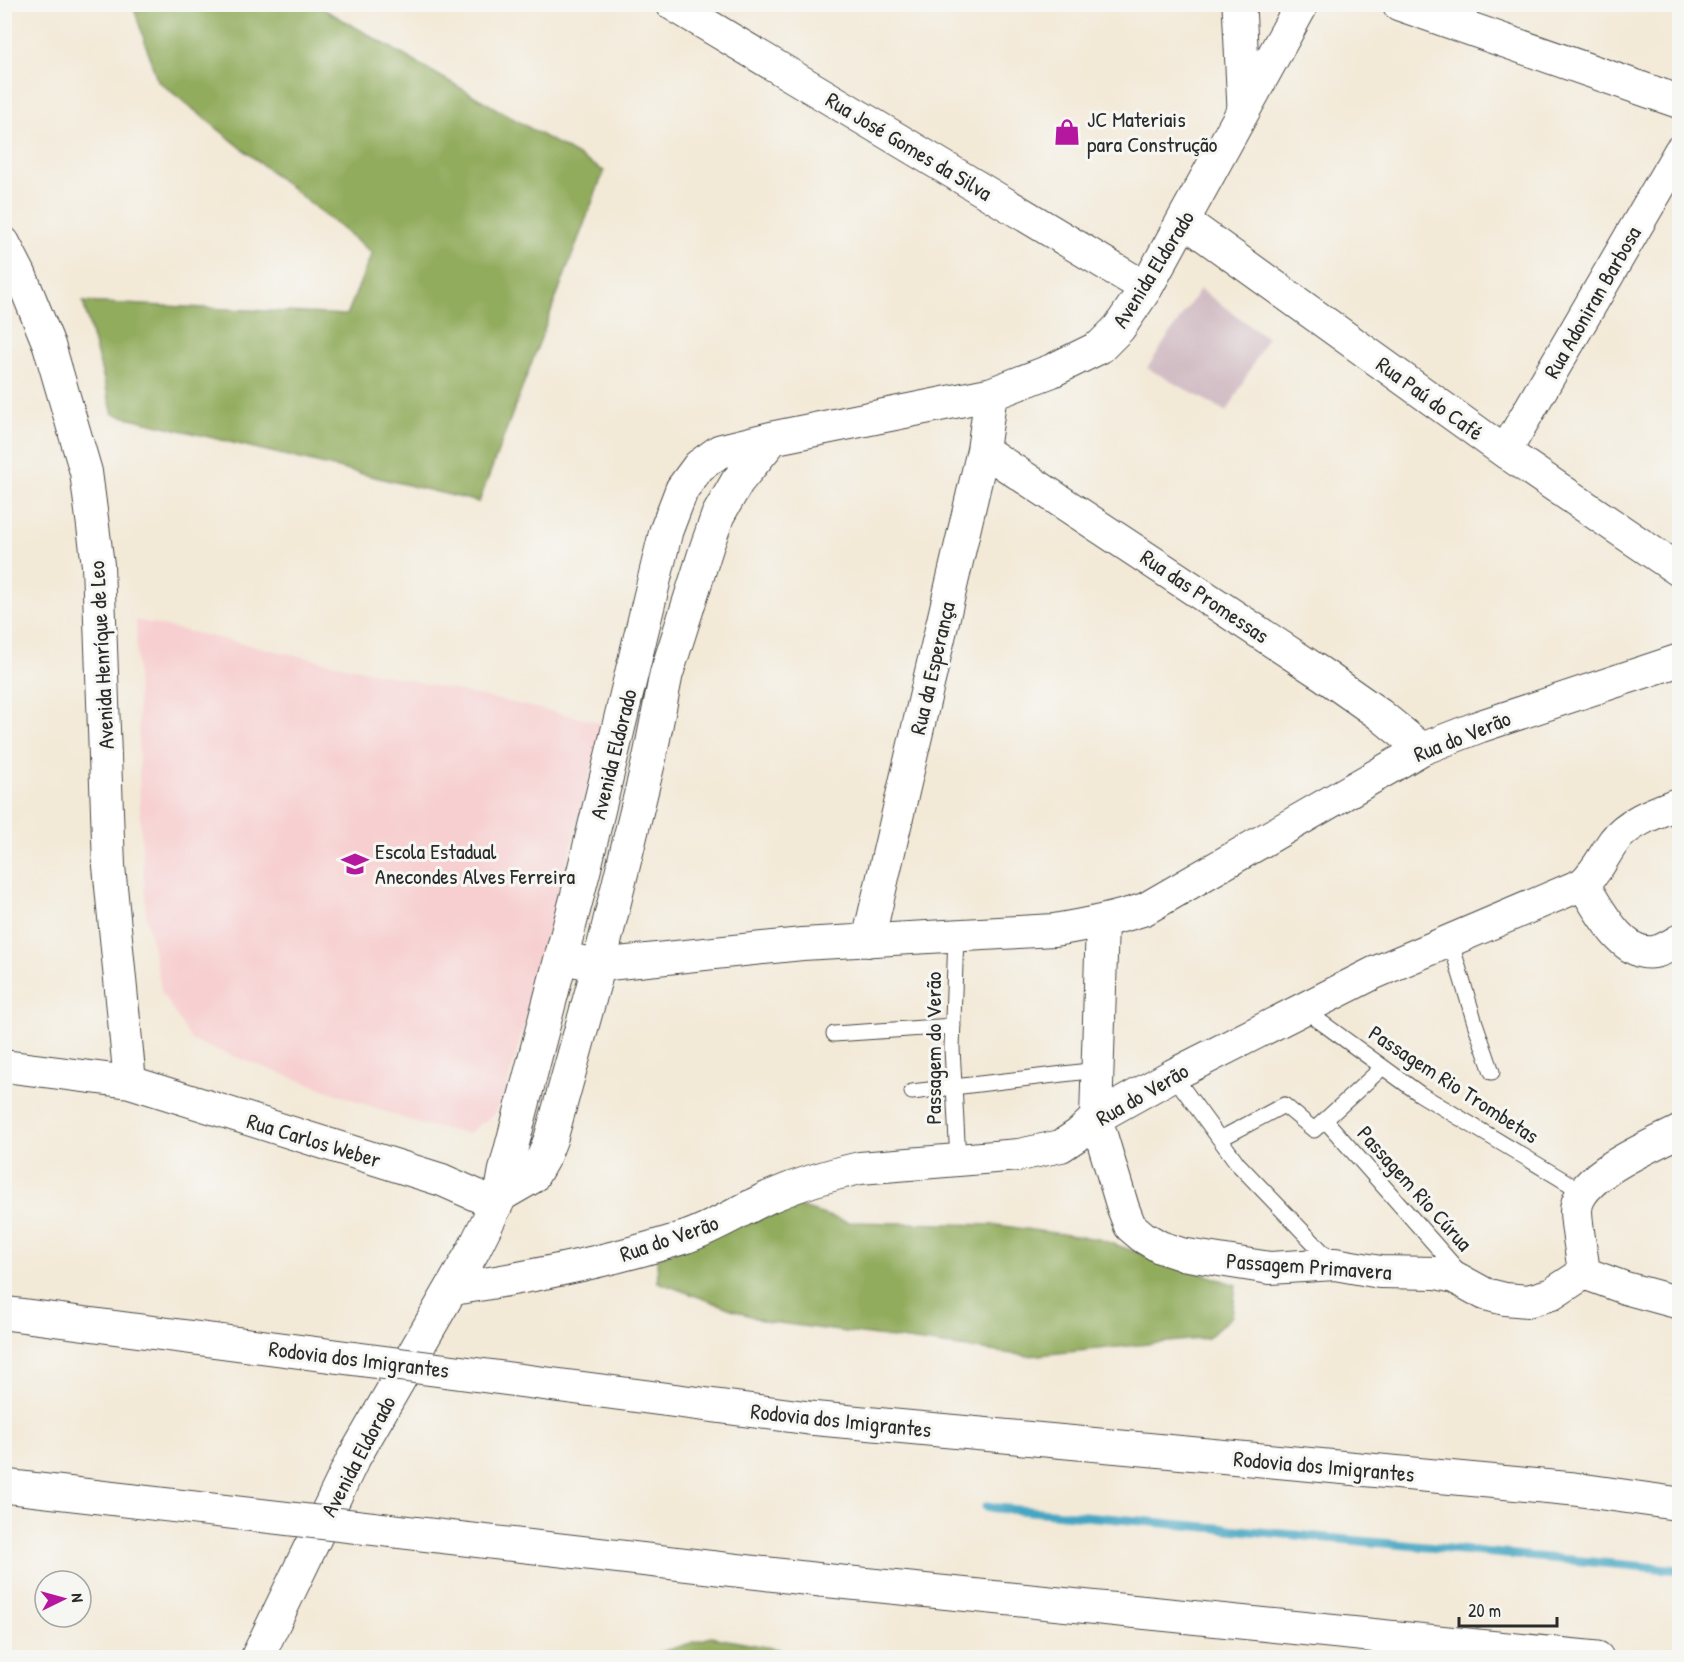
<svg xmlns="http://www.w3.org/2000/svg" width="1684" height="1662" font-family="'Patrick Hand',sans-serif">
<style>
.built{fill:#f7cfd0}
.industrial{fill:#d2bdc5}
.forest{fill:#92ac5d;stroke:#5e6c44;stroke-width:1.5}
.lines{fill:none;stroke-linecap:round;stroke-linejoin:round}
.stream{stroke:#44a6c3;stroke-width:9}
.service-casing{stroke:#494845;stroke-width:17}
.minor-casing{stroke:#494845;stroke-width:34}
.secondary-casing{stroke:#494845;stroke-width:35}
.motorway-casing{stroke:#494845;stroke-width:35}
.service{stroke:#fff;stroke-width:15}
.minor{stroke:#fff;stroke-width:32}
.secondary{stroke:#fff;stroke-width:33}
.motorway{stroke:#fff;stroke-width:33}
.motorway-bridge-casing{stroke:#494845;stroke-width:35;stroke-linecap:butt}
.motorway-bridge{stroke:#fff;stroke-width:33}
.labels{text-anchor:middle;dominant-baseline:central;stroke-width:6;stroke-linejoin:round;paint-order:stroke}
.poi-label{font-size:22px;fill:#2b2b2b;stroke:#f6f6f2;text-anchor:start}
.street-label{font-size:22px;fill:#2b2b2b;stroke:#f6f6f2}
</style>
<rect width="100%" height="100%" fill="#f6f6f2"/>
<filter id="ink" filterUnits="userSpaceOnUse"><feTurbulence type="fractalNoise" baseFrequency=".0167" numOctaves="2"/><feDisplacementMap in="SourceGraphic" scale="12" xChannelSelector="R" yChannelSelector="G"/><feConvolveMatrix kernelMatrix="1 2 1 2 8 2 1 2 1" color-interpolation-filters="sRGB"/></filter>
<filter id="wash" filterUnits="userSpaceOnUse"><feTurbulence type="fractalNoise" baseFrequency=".008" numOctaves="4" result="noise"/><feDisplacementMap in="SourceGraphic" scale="24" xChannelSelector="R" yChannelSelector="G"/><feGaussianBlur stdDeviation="1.35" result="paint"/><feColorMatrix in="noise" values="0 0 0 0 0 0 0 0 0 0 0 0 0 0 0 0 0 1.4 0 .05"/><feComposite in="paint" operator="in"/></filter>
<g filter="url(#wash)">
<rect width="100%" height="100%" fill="#f3e9d7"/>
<!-- built -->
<path class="built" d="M136 620 604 723 506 1093 493 1115 468 1134 419 1124 192 1041 162 993 146 915 140 814Z"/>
<!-- industrial -->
<path class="industrial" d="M1200 289 1267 338 1227 412 1147 368Z"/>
<!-- forest -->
<path class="forest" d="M133 5H317L604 171 479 502 113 414 83 302 347 315 372 253 157 80Z
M789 1204 848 1222 996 1225 1098 1239 1236 1285 1232 1316 1208 1338 1028 1356 764 1321 658 1282 657 1258Z
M711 1637 816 1656 821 1657H644Z"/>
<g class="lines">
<!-- stream -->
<path class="stream" d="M986 1507 1680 1570"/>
</g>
</g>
<g filter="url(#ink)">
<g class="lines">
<defs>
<path id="service" d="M956 936 952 1048 958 1160
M1450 940 1475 1023 1492 1072
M1303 1009 1420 1094 1583 1192
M834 1034 953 1026
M1173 1075 1238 1164 1334 1264
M912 1092 1097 1070
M1325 1120 1462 1275
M1220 1139 1284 1105 1314 1130 1383 1067"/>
<path id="minor" d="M672 4 1146 288
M1184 221 1505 452 1680 571
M4 243 20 274 49 345 86 472 98 565 109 866 130 1082
M983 450 1325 676 1379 714 1422 749
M1505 452 1680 151
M1583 884C1598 907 1624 962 1658 951 1665 949 1673 944 1680 940
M1102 922 1096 1118 1123 1208 1130 1226 1143 1237 1160 1247 1181 1254 1270 1268 1335 1264 1380 1272 1436 1273 1454 1277 1485 1294 1505 1299 1528 1301 1552 1294 1584 1273 1625 1288 1680 1303
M868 941 983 450 991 394
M561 958 599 965 802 944 1054 930C1085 925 1115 919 1145 909L1422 749 1481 726 1680 660
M4 1066 130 1082 442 1180 496 1204
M1584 1273C1582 1254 1577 1231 1576 1212 1575 1176 1652 1146 1680 1131
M453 1289C532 1277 610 1261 686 1237 715 1227 741 1210 769 1197 799 1184 828 1175 860 1168L1019 1155 1061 1146 1079 1134 1096 1118 1173 1075 1374 973 1583 884C1599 869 1602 858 1614 841 1629 821 1657 812 1680 803"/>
<path id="secondary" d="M1239 4 1244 109
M1399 4 1680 102
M501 1195 532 1177 544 1156 551 1138 599 965 650 756 666 675 707 546 718 515 737 482 773 438
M257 1658 352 1461 473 1251 501 1195 505 1172 584 870 666 531 682 489 699 466 720 451 773 438 991 394 1051 371 1100 347 1119 328 1146 288 1302 4"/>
<path id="motorway" d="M809 1418 1574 1489 1680 1504
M821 1580 1597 1658"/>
</defs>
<!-- service casing -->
<use href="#service" class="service-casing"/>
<!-- minor casing -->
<use href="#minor" class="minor-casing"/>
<!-- secondary casing -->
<use href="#secondary" class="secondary-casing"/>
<!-- motorway casing -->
<use href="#motorway" class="motorway-casing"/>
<!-- service -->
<use href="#service" class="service"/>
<!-- minor -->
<use href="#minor" class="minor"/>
<!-- secondary -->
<use href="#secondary" class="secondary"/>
<!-- motorway -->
<use href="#motorway" class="motorway"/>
<defs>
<path id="motorway-bridge" d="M4 1313 809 1418
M4 1486 821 1580"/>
</defs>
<!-- motorway-bridge casing -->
<use href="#motorway-bridge" class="motorway-bridge-casing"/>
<!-- motorway-bridge -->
<use href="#motorway-bridge" class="motorway-bridge"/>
</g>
</g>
<!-- icons -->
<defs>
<symbol id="shop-bare" viewBox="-9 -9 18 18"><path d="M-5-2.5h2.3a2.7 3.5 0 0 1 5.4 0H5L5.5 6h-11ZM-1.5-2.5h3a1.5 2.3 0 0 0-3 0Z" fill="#b5179e" stroke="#f6f6f2" stroke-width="2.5" paint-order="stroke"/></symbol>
<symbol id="school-bare" viewBox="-9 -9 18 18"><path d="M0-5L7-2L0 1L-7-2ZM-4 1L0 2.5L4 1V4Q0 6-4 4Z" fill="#b5179e" stroke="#f6f6f2" stroke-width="2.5" paint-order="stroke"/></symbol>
</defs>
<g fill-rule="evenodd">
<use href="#shop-bare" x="1048" y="113" width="38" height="38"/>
<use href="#school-bare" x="336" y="845" width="38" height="38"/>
</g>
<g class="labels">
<!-- poi labels -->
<g class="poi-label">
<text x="1087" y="119">JC Materiais<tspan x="1087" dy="25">para Construção</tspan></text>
<text x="375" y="851">Escola Estadual<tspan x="375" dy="25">Anecondes Alves Ferreira</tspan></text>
</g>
<!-- street labels -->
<g class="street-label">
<text transform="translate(909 146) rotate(31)">Rua José Gomes da Silva</text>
<text transform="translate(1153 269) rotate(-58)">Avenida Eldorado</text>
<text transform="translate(1592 302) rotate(-60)">Rua Adoniran Barbosa</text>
<text transform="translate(1430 398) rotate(36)">Rua Paú do Café</text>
<text transform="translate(1205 596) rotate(34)">Rua das Promessas</text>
<text transform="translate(101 655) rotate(-93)">Avenida Henríque de Leo</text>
<text transform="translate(932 668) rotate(-77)">Rua da Esperança</text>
<text transform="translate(1462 736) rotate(-22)">Rua do Verão</text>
<text transform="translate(613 754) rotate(-76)">Avenida Eldorado</text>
<text transform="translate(933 1048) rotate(-90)">Passagem do Verão</text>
<text transform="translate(1454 1084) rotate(33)">Passagem Rio Trombetas</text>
<text transform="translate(1142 1094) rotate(-30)">Rua do Verão</text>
<text transform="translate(314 1140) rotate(17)">Rua Carlos Weber</text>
<text transform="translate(1415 1188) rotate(48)">Passagem Rio Cúrua</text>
<text transform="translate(669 1238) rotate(-19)">Rua do Verão</text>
<text transform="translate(1309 1266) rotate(4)">Passagem Primavera</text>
<text transform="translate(359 1359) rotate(7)">Rodovia dos Imigrantes</text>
<text transform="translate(841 1420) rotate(6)">Rodovia dos Imigrantes</text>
<text transform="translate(358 1456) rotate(-62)">Avenida Eldorado</text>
<text transform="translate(1324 1466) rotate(5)">Rodovia dos Imigrantes</text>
</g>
</g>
<!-- margin -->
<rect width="1684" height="1662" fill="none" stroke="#f6f6f2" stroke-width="24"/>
<!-- north arrow -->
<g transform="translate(63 1599) rotate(85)"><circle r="28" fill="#f6f6f2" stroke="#a5a5a2" stroke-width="1.5"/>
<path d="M0-4.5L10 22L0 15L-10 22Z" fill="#b5179e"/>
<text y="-9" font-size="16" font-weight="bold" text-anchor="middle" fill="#2b2b2b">N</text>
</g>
<!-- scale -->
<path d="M1459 1617v9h98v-9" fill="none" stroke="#2b2b2b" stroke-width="3"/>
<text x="1468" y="1617" font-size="18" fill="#2b2b2b" stroke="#f6f6f2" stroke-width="4.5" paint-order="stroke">20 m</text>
</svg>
